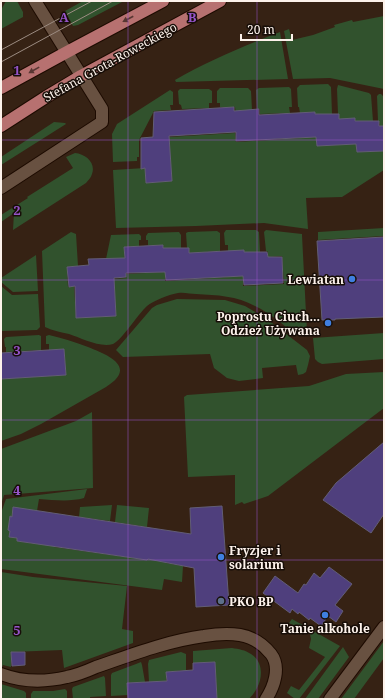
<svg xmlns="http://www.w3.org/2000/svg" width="385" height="700" font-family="'Noto Serif',serif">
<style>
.green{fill:#31522d}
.building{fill:#4f3f7d;stroke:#625d76}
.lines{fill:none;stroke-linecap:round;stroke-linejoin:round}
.minor-casing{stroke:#1d0b01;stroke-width:14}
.major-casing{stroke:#1d0b01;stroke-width:14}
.minor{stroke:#685141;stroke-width:12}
.major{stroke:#b77170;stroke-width:12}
.tram{stroke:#9c8c82;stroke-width:1}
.oneway{fill:#573632}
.grid{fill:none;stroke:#9554c8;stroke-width:1;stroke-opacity:0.55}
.shop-dot{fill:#3f7fe0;stroke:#170e08;stroke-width:1.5}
.service-dot{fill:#5c6f8a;stroke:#170e08;stroke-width:1.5}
.labels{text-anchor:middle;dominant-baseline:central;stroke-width:3;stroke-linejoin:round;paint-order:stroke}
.street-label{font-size:12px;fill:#fdf2eb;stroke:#170e08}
.poi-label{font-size:12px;font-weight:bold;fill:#fdf2eb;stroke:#170e08;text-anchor:end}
.grid-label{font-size:13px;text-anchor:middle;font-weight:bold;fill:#9554c8;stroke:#170e08;stroke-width:3;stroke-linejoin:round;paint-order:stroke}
</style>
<rect width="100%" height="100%" fill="#362214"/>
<!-- green -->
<path class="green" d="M6 1H17L23 12V17L1 29V10Z
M83 1H124L78 25 73 26 65 11Z
M384 16V89L330 78 293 79 284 31 289 29 292 40 313 35 335 27 334 25 352 20 353 22Z
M280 32 288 79 176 82 175 80C208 61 244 46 280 32Z
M328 84 331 87 332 114 315 120 314 112 300 113 299 107H298L297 88 300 85Z
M338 85 369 93 371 95 373 121H371V127L339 119V114H338L337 89Z
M289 87 291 89 292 107H289L290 113 260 114V109H257L256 90 259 88Z
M220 88H248L251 91 252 110H249V115H236L235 107H220V103H217V91Z
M180 89H209L212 91V103H209V108L182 109 181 105 179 104 178 91Z
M170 90 173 92V105H170L171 110 154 111 139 140V157H137V161L113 162 112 134 117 124Z
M379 94H381L384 97V126H380L379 121H378L377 96Z
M54 122 65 123 66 124 1 165V157Z
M235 133 236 142 316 137 317 146 356 144 357 152 384 151V170L342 197 306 198 308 229 264 223 196 226 116 228 113 170 145 168 146 183 172 181 169 137Z
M75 153C86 154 96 163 92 174 91 178 88 180 86 183L13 230 14 213 1 222V215L28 198 27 197 73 168 66 157Z
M384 228V236L318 240V232Z
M226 230H256L259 232 260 252V258L228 251V245H225L224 233Z
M266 230 302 234V235L307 333 295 334C282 324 270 313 255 306 237 296 217 295 196 294 191 294 184 292 178 293 170 294 153 301 147 306 138 314 122 340 113 344 100 348 81 338 69 334 61 332 53 331 45 327L42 251 71 232 76 234 78 266 67 267 68 287 74 286 76 318 116 316 114 279 126 278V274L165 272V281L243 276V286L284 284 282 256 268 257V252L266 251 264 232Z
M217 231 220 233V251L189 253V248H187L186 233 188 232Z
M179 232 181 235V248L164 254 163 245H148V240H146V236L148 233Z
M139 234 141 236V240H139V246L124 247 125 263 106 259 111 235Z
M36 255 38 291 13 292 1 282V278Z
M1 286 12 295 38 294 40 327 37 330 2 331Z
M177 299 225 300 245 306 267 319 307 350 310 356 308 365 306 372 303 374 298 375 296 365 262 368 263 378 239 381 227 378 214 368 210 354 123 357 116 350 152 308 157 305Z
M384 333V359L322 364 318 362 315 359 313 338Z
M39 335 41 336V350L6 352V347H5L4 339 6 337Z
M49 335C62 338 75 342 88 347 108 355 138 367 106 387L41 424 21 434 1 441V379L66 375 64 349 49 350V344H46V336Z
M384 372V408L268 496 244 504 242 502 235 505V475L188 477 184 397 187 395 309 386 346 374Z
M92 412 93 488 4 495 1 505V449L76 421Z
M87 489 84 498C70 502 54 500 39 499L37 511 13 508 12 517H10L8 530 10 531 9 537 17 538V541L36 544 37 541 54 543V547L147 560 148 558 166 560V563L183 566 182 582 164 579 162 590 1 569V513L6 499Z
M112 505 110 521 79 517 80 507Z
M117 505 149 508 147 527 115 522Z
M1 572 33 577 127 586 122 629 133 631V643L64 668 62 650 11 652V667L3 665 1 669Z
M292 619 340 646 299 699H295L287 693 291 686 299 690 325 657 309 648 311 639 310 634 289 623Z
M384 641V658L354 699H341Z
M343 647 349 657 318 699H305Z
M232 648C239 649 245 650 251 654 263 661 263 677 257 688 255 692 252 696 249 699H217L215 662 193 663V651Z
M181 652 186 654V670L166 672V681L149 682 148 664 149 660Z
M141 662 142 665 145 682 127 683 128 695 111 696V675L112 673 136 664Z
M104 676 105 678 106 696 90 697V699H73L72 689 73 687Z
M1 684 24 691 26 693V699H1Z
M65 689 67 691V699H31V694L33 691H53Z"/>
<!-- building -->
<path class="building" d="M234 107V111L259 109V115L315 112V114H339V119L355 118V121H379V126H384V151L357 152 356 144 317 146 316 137 236 141V132L169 136 172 181 146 183 145 168 141 169V138L153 137 154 112Z
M384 237V317L335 319V320H322L317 241Z
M163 245V248H189V253L244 250V252H267L268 257H282L283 283 244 285 243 276 166 280 165 272 126 273V277L114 278 116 316 76 318 75 286 69 287 67 267 89 265 88 259 125 258 124 247Z
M64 349 66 375 1 379V353Z
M384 442V514L371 533 323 500 336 483Z
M222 506 229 605 196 607 194 568 148 559 147 560 17 541V538L9 537 10 531 8 530 10 516 12 517 13 507 191 534 190 508Z
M329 567 352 584 335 605 343 611 336 622 328 616 321 626 310 618 309 620 299 612 298 614 292 609 290 613 263 593 275 576 298 593 304 584 306 585 314 573 320 578Z
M11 652H25V665L12 666Z
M215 662 217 699H128L127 683 167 681 166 672 193 670V663Z"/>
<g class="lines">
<defs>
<path id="minor" d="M1 188 102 122V109L35 1
M1 674C22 682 46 682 67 677 77 675 87 671 96 667 131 655 167 641 204 636 216 634 228 633 240 635 252 637 263 644 271 654 281 667 274 687 266 699
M330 699 384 627"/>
<path id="major" d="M1 88 67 52 163 1
M1 126 46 97 81 76 220 1"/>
</defs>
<!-- minor casing -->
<use href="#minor" class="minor-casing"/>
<!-- major casing -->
<use href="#major" class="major-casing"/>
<!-- minor -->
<use href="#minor" class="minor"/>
<!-- major -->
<use href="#major" class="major"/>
<!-- tram -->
<path class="tram" d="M1 50 92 1
M1 62 113 1"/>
</g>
<!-- one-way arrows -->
<defs><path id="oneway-solid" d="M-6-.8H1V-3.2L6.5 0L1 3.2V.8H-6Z"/></defs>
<g class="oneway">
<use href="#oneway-solid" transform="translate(128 19) rotate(152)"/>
<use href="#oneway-solid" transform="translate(34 70) rotate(151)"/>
</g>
<!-- grid -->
<path class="grid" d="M128 1V699M257 1V699M1 140H384M1 280H384M1 420H384M1 560H384"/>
<!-- markers -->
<g class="shop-dot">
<circle cx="352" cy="279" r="4"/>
<circle cx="328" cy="323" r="4"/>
<circle cx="221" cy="557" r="4"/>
<circle cx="325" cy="615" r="4"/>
</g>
<circle class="service-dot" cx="221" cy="601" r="4"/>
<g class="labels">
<!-- street labels -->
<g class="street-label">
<text transform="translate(110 62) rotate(-29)">Stefana Grota-Roweckiego</text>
</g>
<!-- poi labels -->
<g class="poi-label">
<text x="344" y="279">Lewiatan</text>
<text x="320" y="316">Poprostu Ciuch...<tspan x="320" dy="14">Odzież Używana</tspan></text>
<text x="229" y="550" text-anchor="start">Fryzjer i<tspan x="229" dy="14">solarium</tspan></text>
<text x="229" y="601" text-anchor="start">PKO BP</text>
<text x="325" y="628" text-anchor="middle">Tanie alkohole</text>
</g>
</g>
<g class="grid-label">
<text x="64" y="22">A</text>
<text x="192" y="22">B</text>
<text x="17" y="75">1</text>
<text x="17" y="215">2</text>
<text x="17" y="355">3</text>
<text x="17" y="495">4</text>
<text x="17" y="635">5</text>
</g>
<!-- border -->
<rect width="385" height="700" fill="none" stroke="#fdf2eb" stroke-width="4"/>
<!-- scale -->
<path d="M241 34v6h51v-6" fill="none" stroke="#fdf2eb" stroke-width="2"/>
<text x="247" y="34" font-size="12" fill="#fdf2eb" stroke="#170e08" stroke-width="3" paint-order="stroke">20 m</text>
</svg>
